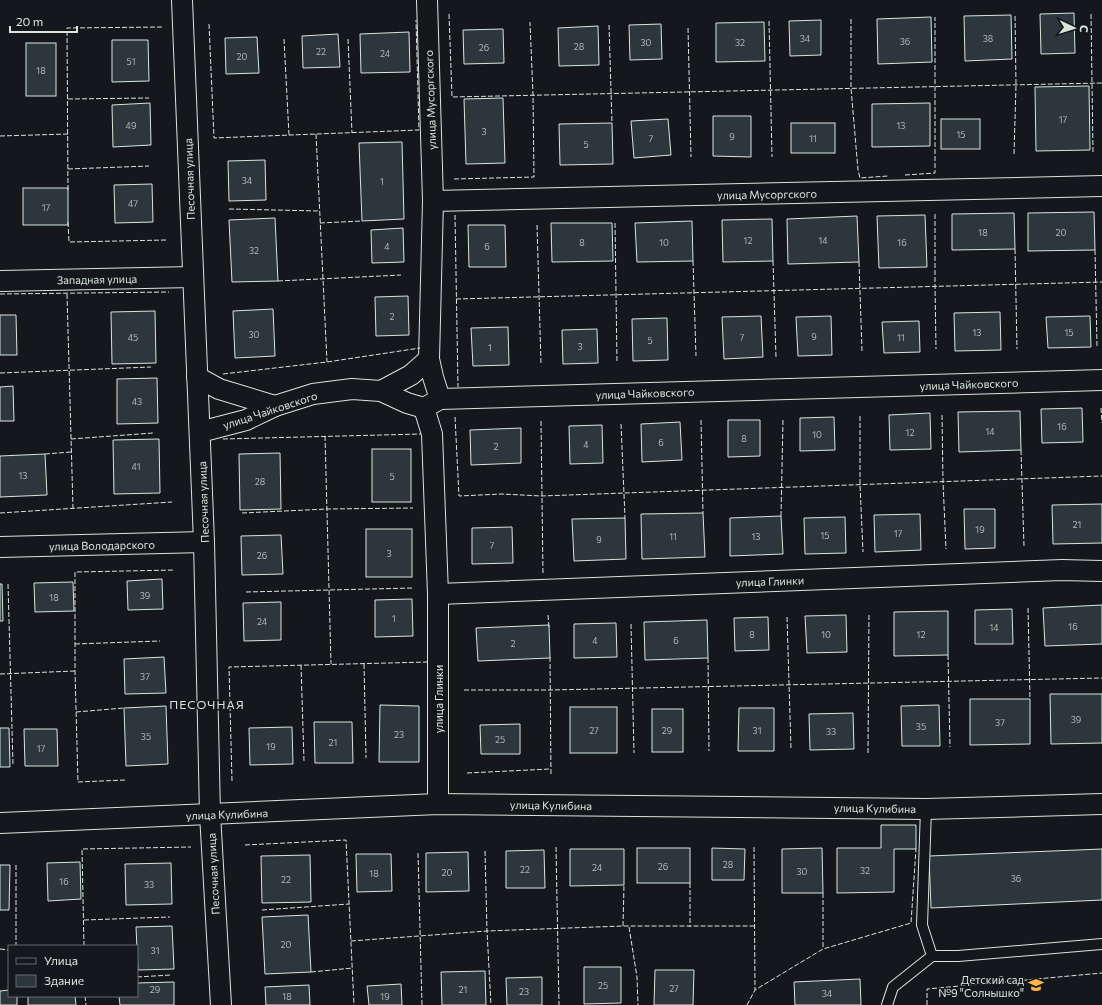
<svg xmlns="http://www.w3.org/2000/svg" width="1102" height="1005" font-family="Commissioner,sans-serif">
<rect width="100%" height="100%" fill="#14181c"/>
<g fill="#2c363c" stroke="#d8e6dc">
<path d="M1074,13L1075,53L1041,54L1040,14Z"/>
<path d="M1011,15L1012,59L965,61L964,16Z"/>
<path d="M931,17L932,62L878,64L877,19Z"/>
<path d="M821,20V55L790,56L789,21Z"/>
<path d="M764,22L765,61L716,62V23Z"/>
<path d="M661,24L662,59L630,60L629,25Z"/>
<path d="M598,26L599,65L559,66L558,28Z"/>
<path d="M503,29L504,63L464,64L463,30Z"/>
<path d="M409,32L410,72L361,73L360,34Z"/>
<path d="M338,34L340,67L303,68L302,36Z"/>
<path d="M257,37L259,73L226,74L225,38Z"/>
<path d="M112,40H148L149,81L112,82Z"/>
<rect x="26" y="43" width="30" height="53"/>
<path d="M1089,86L1090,150L1036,151L1035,87Z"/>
<path d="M503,98L505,163L466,164L464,99Z"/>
<path d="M150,103L151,145L113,147L112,105Z"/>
<path d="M930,103V146L872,147V104Z"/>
<path d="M713,116H751V157L713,156Z"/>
<path d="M668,119L671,155L634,158L631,121Z"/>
<rect x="941" y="119" width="39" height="30"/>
<path d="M612,123L613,164L560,165L559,124Z"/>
<rect x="791" y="123" width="44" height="30"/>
<path d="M402,142L404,219L362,221L359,143Z"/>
<path d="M265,160L266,200L229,201L228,161Z"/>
<path d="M152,184L153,222L115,223L114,185Z"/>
<rect x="23" y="188" width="45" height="37"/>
<path d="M1094,212L1095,250L1028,251V213Z"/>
<path d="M1014,213L1015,249L952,250V214Z"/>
<path d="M925,215L927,267L879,268L877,216Z"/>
<path d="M857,216L859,262L788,264L787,219Z"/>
<path d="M275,218L278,281L232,282L229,220Z"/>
<path d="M772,219L773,261L723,262L722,220Z"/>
<path d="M692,221L693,261L637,262L635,223Z"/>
<path d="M551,223H612L613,261L552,262Z"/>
<path d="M468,225H505L506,267H469Z"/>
<path d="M403,228L404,262L372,263L371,230Z"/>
<path d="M408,296L409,335L376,336L375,297Z"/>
<path d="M273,309L275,356L235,358L233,311Z"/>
<path d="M155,311L156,363L112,364L111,312Z"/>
<path d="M1000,312L1001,350L955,351L954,313Z"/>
<path d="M0,315H16L17,355H0Z"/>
<path d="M761,316L763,357L724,359L722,317Z"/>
<path d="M831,316L832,355L798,356L796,317Z"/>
<path d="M1090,316L1091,347L1048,348L1046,317Z"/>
<path d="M667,318L668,360L633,361L632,319Z"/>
<path d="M919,321L920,352L884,353L882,322Z"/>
<path d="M508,327L509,365L473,366L471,328Z"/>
<path d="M597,329L598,363L563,364L562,330Z"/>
<path d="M157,378L158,423L117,424V379Z"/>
<path d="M13,386L14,421H0V387Z"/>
<path d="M1082,408L1083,442L1042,443L1041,409Z"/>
<path d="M1020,411L1021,450L959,452L958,412Z"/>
<path d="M930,413L931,449L890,450L889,415Z"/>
<path d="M834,417L835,450L800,451V418Z"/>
<path d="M728,420H760V456L728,457Z"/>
<path d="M680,422L682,460L642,462L641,424Z"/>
<path d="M602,425L603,463L570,464L569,426Z"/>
<path d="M521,428V463L471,465L470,430Z"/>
<path d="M159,439L160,493L114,494L113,440Z"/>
<rect x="372" y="449" width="39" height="53"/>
<path d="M280,453L281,509L240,510L239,454Z"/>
<path d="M45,454L47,495L0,497V456Z"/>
<path d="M1102,504V543L1053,544L1052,505Z"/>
<path d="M964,509H995V548L965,549Z"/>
<path d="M703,513L705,557L642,559L641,514Z"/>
<path d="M920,514L921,550L875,552L874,515Z"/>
<path d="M781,516L783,554L730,556V518Z"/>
<path d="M845,517L846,553L805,554L804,518Z"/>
<path d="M625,518L626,559L574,561L572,519Z"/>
<path d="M512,527L513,563L472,564V528Z"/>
<rect x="366" y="529" width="46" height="48"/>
<path d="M281,535L283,574L242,575L241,536Z"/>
<path d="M162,579L163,609L128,610L127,581Z"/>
<path d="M73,582L74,611L35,612L34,583Z"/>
<path d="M0,584H2L3,621H0Z"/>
<path d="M412,599L413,636L375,637V600Z"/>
<path d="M281,602V640L244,641L243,603Z"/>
<path d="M1102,605V644L1045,646L1043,608Z"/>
<path d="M1012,609L1013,644H975V610Z"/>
<path d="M948,611V655L894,656V612Z"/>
<path d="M846,615L847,652L807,653L805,616Z"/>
<path d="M768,617L769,650L735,651L734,618Z"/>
<path d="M707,620L708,658L645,660L644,622Z"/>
<path d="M616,623L617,657L574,658V624Z"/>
<path d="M549,625L550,658L478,661L476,628Z"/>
<path d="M164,657L166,693L125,694L124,659Z"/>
<path d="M1050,694H1102V743L1051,744Z"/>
<path d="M970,699H1030V744L970,745Z"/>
<path d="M380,705L419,706V762H379Z"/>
<path d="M939,705L940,746H902L901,706Z"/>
<path d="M166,706L168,764L126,766L124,708Z"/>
<rect x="570" y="707" width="47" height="46"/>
<path d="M739,708H774V751H738Z"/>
<rect x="652" y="709" width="31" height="43"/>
<path d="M853,713L854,749L810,750L809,714Z"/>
<path d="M314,722H352L353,763H315Z"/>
<path d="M520,724V754H481L480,725Z"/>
<path d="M292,727L293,764L250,765L249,728Z"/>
<path d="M0,728H9L10,767H0Z"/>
<path d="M24,729H57L58,766H25Z"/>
<path d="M881,825H916V849H894V892L837,893V848H881Z"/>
<rect x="637" y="848" width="53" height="35"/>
<path d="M712,848L745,849L744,880H712Z"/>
<path d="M822,848L823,893H782V849Z"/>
<path d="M570,849H624V885L570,886Z"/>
<path d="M1102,849V900L931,908L929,856Z"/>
<path d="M544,850L545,888H506V851Z"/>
<path d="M468,852L469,891L426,892V853Z"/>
<path d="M356,854H391L392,891L357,892Z"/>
<path d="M310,855L311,902L262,903L261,856Z"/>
<path d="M80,862L81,899L48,901L47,863Z"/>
<path d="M171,863L172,904L126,905L125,864Z"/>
<path d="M0,865H10L9,910H0Z"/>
<path d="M308,915L311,972L265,974L262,917Z"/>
<path d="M172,926L174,969L138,970L136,927Z"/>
<path d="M584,967H621V1003L584,1004Z"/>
<path d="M655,970H694L693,1005H654Z"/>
<path d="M485,971L486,1005H442L441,972Z"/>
<path d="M542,977V1005H507L506,978Z"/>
<path d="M860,979L861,1005H795L794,982Z"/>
<path d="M174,982V1005H120L119,996H137V983Z"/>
<path d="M401,984L402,1005H369L367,986Z"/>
<path d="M309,985L310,1005H266L265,987Z"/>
<path d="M9,990V996H17V1005H0V991Z"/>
<path d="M28,996H75L76,1005H28Z"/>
</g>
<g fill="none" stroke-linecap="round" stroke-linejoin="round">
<g stroke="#d8e6dc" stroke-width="12">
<g id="lane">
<path d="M932,956H958L1102,944"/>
<path d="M887,1005L893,987L932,956L922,925L926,809"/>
</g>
</g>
<g stroke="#d8e6dc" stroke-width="22">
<g id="street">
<path d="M182,0L204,542L210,814L221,1005"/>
<path d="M427,0L433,201L429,359L433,377L440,399"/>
<path d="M433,201L1102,186"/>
<path d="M0,281L193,277"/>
<path d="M197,377L219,389L275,406"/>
<path d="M381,391L411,375L429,359"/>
<path d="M424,408L432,434L438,594V804"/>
<path d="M200,432L246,420L275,406L313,394L352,389L381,391L407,403L424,408L440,399L1102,380"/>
<path d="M0,547L204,542"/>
<path d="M438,594L1062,570L1102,571"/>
<path d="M0,823L438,804L926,809L1102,804"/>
</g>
</g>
<use href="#lane" stroke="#14181c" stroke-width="10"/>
<use href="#street" stroke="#14181c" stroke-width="20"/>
<g stroke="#d8e6dc" stroke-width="1" stroke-dasharray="5 2" stroke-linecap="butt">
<path d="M449,14L452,97L1102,83"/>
<path d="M1091,14L1093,152"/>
<path d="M851,19V88L858,170L860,178L888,176"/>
<path d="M769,21L772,157"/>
<path d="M209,24L214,138L419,130L416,20"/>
<path d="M609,25L612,123"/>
<path d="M688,28L691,157"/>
<path d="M284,39L289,135"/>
<path d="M348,39L352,133"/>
<path d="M68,99L149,98"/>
<path d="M316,134L327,362"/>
<path d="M0,136L68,134"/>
<path d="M1014,154L1016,85L1015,14"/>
<path d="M68,169L149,166"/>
<path d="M905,175L935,173V17"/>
<path d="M454,179L534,177L533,95L530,22"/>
<path d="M68,190L67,28L163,27"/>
<path d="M229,209L320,211"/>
<path d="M935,214V286L936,349"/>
<path d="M455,215L458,387"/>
<path d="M68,222L69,242L166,240"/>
<path d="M320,223L362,221"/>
<path d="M615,223L617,363"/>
<path d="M537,225L541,364"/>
<path d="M1015,249L1017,349"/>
<path d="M1095,250L1097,346"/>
<path d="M693,261L696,356"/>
<path d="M773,261L776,357"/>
<path d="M859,262L862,351"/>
<path d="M278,281L401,275"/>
<path d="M0,294L169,292"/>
<path d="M67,294L73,508"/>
<path d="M456,299L1102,282"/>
<path d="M0,373L151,367"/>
<path d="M223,374L327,362L420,348"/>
<path d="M1101,408L1102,423"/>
<path d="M942,415L943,482L946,549"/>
<path d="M860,416V485L863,552"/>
<path d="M455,417L459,496L502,494L541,496L1102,476"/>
<path d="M701,420L703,513"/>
<path d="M541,421L543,574"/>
<path d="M621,424L625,518"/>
<path d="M325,436L331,664"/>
<path d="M71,439L153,433"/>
<path d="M223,439L421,434"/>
<path d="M1021,450L1024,546"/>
<path d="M45,454L71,452"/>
<path d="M0,513L172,502"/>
<path d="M242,513L327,509L413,508"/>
<path d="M781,516L783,420"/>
<path d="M8,584L13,765"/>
<path d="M246,592L413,588"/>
<path d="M1028,608L1030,699"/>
<path d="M548,615L549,627"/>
<path d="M787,617L791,749"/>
<path d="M631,624L634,753"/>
<path d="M75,644L160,641"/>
<path d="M948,655L950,747"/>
<path d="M550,657L551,776"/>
<path d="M708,658L709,751"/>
<path d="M364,664L366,758"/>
<path d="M301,665L304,761"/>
<path d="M0,674L75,671"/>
<path d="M464,690H550L1102,678"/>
<path d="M76,712L124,708"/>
<path d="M868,753L869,614"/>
<path d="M467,773L550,769"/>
<path d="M125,780L78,782L75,671V572L175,570"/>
<path d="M232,781L229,667L428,662V664"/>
<path d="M245,845L346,840L354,1005"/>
<path d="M556,847L559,1005"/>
<path d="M754,847L755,990"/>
<path d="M485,851L487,931L491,1005"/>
<path d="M418,853L422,1005"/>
<path d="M16,865V946"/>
<path d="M690,883V927"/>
<path d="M823,893V949"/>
<path d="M262,910L349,904"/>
<path d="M84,920L170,917"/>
<path d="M623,926L624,885"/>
<path d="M629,927L637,977L638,1005"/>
<path d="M351,941L487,931L623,926H755"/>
<path d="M84,946L82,849L191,847"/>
<path d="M0,949L9,950"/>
<path d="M311,972L353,968"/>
<path d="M137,977L171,975"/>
<path d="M85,996L86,1005"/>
<path d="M747,1005L755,990L823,949L911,923L916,849"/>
<path d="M927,1005V989L1102,973"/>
</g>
</g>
<defs>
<g id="school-bare" transform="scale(1.2)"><path d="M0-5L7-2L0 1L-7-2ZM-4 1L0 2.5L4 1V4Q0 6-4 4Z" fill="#ffb74d" stroke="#14181c" stroke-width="2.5" paint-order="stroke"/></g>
</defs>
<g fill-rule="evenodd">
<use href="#school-bare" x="1036" y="985"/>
</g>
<g text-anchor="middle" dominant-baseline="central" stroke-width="3" stroke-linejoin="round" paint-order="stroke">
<g font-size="9" fill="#adbab4">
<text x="805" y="38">34</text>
<text x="988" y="38">38</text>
<text x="905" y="41">36</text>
<text x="646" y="42">30</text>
<text x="740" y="42">32</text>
<text x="579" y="46">28</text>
<text x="484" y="47">26</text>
<text x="321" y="51">22</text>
<text x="385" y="53">24</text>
<text x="242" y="56">20</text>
<text x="131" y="61">51</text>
<text x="41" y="70">18</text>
<text x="1063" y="119">17</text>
<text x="131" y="125">49</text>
<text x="901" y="125">13</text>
<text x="484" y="131">3</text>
<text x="961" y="134">15</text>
<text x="732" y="136">9</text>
<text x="651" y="138">7</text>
<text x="813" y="138">11</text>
<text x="586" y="144">5</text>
<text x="247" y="180">34</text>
<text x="382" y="181">1</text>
<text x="133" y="203">47</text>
<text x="46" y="207">17</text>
<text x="983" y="232">18</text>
<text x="1061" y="232">20</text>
<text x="748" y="240">12</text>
<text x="823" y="240">14</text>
<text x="582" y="242">8</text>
<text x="664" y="242">10</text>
<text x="902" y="242">16</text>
<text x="387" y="246">4</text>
<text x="487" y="246">6</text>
<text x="254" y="250">32</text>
<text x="392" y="316">2</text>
<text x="977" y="332">13</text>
<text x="1069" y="332">15</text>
<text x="254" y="334">30</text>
<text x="814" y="336">9</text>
<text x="133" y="337">45</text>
<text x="742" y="337">7</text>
<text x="901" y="337">11</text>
<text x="650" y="340">5</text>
<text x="580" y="346">3</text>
<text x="490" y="347">1</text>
<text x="137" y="401">43</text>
<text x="1062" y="426">16</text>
<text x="990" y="431">14</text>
<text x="910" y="432">12</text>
<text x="817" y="434">10</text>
<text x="744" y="438">8</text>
<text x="661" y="442">6</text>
<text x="586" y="444">4</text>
<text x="496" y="446">2</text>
<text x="136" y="466">41</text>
<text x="23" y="475">13</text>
<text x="392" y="476">5</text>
<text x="260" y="481">28</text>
<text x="1077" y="524">21</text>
<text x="980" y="529">19</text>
<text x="898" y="533">17</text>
<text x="825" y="535">15</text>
<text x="673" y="536">11</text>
<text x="756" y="536">13</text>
<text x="599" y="539">9</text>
<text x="492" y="545">7</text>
<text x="389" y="553">3</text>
<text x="262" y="555">26</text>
<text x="145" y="595">39</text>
<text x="54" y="597">18</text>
<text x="394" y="618">1</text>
<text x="262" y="621">24</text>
<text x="1073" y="626">16</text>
<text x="994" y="627">14</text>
<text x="752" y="634">8</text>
<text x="826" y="634">10</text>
<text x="921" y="634">12</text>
<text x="595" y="640">4</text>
<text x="676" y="640">6</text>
<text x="513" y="643">2</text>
<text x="145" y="676">37</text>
<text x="1076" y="719">39</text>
<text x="1000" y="722">37</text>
<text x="921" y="726">35</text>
<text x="594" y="730">27</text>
<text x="667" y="730">29</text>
<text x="757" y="730">31</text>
<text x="831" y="731">33</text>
<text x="399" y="734">23</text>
<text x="146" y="736">35</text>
<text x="500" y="739">25</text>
<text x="333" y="742">21</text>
<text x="271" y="746">19</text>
<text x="41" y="748">17</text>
<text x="728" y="864">28</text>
<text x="663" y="866">26</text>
<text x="597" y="867">24</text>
<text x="525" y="869">22</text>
<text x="865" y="870">32</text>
<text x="802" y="871">30</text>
<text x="447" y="872">20</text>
<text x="374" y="873">18</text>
<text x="1016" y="878">36</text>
<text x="286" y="879">22</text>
<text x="64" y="881">16</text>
<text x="149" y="884">33</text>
<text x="286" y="944">20</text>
<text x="155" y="950">31</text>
<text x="603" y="985">25</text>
<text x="674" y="988">27</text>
<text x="155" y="989">29</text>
<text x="463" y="989">21</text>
<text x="524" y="991">23</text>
<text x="827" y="993">34</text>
<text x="287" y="996">18</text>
<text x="385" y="996">19</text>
</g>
<g font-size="11" fill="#d8e6dc" stroke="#14181c">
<text transform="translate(430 100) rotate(-92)">улица Мусоргского</text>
<text transform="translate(189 179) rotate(-92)">Песочная улица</text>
<text transform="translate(767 194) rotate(-1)">улица Мусоргского</text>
<text transform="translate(97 279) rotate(-1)">Западная улица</text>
<text transform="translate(969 384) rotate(-2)">улица Чайковского</text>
<text transform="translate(645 393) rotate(-2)">улица Чайковского</text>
<text transform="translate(270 410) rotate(-18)">улица Чайковского</text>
<text transform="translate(203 502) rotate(-92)">Песочная улица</text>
<text transform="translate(102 545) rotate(-1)">улица Володарского</text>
<text transform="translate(770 581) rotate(-2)">улица Глинки</text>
<text transform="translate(438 699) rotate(-90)">улица Глинки</text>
<text transform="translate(551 805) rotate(1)">улица Кулибина</text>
<text transform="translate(875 808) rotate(1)">улица Кулибина</text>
<text transform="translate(227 814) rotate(-2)">улица Кулибина</text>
<text transform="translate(213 874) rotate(-93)">Песочная улица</text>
</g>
<g font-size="11" fill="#d8e6dc" stroke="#14181c" text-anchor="end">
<text x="1024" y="979">Детский сад<tspan x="1024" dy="13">№9 "Солнышко"</tspan></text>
</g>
<g font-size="12" letter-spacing="1" fill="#d8e6dc" stroke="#14181c">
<text x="207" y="704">ПЕСОЧНАЯ</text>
</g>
</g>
<rect x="8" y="945" width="130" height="52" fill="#14181c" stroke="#626a69"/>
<rect x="16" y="958" width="20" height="6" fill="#14181c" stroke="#626a69"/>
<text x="44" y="965" font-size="12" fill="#d8e6dc">Улица</text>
<rect x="16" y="975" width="20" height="12" fill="#2c363c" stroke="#626a69"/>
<text x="44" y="985" font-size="12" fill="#d8e6dc">Здание</text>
<g transform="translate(1074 28) rotate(94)" stroke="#14181c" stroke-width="3" paint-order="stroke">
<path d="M0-3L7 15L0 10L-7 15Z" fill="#d8e6dc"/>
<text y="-6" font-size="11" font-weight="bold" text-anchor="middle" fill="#d8e6dc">С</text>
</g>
<path d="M10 26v6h67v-6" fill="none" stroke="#d8e6dc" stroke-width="2"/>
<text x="16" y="26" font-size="12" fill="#d8e6dc" stroke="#14181c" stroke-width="3" paint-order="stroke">20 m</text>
</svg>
